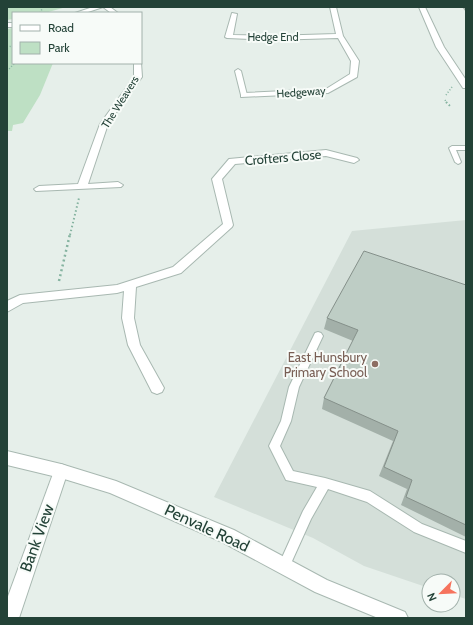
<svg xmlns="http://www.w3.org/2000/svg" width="473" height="625" font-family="Cabin,sans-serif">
<rect width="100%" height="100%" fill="#e6efea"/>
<path fill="#d4dfd9" d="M466,220V599L453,595V581H429V588L364,566L313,538L214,497L352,231Z"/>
<g fill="#bee0c4">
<path d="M7,7H66L45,13H13V19L7,20Z"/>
<path d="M13,28V63H53L40,95L23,123L13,125L12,131H7V29Z"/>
</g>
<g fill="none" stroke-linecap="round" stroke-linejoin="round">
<g stroke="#a8b8b1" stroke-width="2">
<g id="service">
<path d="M238,69L241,71L247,95L246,96L241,95L235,71Z"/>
<path d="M452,146H466V150H456L461,162L460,163L458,164L455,162L449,148Z"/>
<path d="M318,332L321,333L323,336L299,387L291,421L280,446L293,471L325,478L370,491L422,524L466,541V553L414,532L367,502L328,489L311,519L288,570L284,572L280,570L278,566L280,562L303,511L317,487L286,480L269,446L281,421L289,387L315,333Z"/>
</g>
</g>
<g stroke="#a8b8b1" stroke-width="2">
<g id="minor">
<path d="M93,7H110L118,13H111L103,7L85,13H75Z"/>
<path d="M330,7H336L343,36L359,61L357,77L328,93L241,97V93H244L326,89L350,74L351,61L338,38L270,40L227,38L225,37L232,13L237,14L233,35L270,36L336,34Z"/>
<rect x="7" y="23" width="6" height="4"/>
<path d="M141,62L142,77L108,124L88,184L118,182L123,185L121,187L36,191L34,189L39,186L78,184L100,124L134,77V63Z"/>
<path d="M326,150L357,158L359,160L354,163L326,156L235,164L222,179L233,225L232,227L181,273L136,287L134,318L140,345L164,388L162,392L157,394L152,392L128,345L122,318L124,291L117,293L23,303L7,312V301L20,295L117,285L173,267L223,224L212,179L229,159Z"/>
<path d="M61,464L66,466L68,471L19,618H7V599L54,471L56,466Z"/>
</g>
</g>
<g stroke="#a8b8b1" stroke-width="2">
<g id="tertiary">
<path d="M419,7H425L444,47L466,80V88H463L436,47Z"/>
<path d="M7,451L61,464L116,481L234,530L327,580L405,612L408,618H378L315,592L222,542L110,493L61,478L7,465Z"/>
</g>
</g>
<g stroke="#85b3a0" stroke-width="1.5" stroke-dasharray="1 2" stroke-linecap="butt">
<path d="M40,13L43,7"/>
<path d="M7,48L13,45"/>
<path d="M7,71L15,63"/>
<path d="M446,95L452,87"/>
<path d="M445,100L447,103"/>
</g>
<g stroke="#85b3a0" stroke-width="2" stroke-dasharray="1.5 2.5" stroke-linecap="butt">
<path d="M446,102L451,107"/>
<path d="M70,235L79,198"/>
</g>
<path stroke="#85b3a0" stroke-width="2.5" stroke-dasharray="2 3" stroke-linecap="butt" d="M59,281L70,234"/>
<use href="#service" fill="#fff" fill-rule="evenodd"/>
<use href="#minor" fill="#fff" fill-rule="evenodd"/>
<use href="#tertiary" fill="#fff" fill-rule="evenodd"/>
</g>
<g fill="#a3b0a9">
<path d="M462,7H466V12Z"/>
<path d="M466,285V537L401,505L407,489L379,476L393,441L322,409L324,398L353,341L324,329L327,318Z"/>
</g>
<path fill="#becdc5" stroke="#85908a" d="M364,251L466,285V525L406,497L412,480L384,467L398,431L324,398L358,330L327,318Z"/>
<circle fill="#8d6e63" stroke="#f7fbf8" stroke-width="1.5" cx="375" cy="364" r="4"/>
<g text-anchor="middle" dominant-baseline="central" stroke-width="4" stroke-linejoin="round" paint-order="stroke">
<g font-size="11" fill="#234237" stroke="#f7fbf8">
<text x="273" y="37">Hedge End</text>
<text transform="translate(301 92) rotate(-4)">Hedgeway</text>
<text transform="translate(120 102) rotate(-58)">The Weavers</text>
</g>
<g font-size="13" fill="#234237" stroke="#f7fbf8">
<text transform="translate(283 157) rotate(-5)">Crofters Close</text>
</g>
<g font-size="13" fill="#785e54" stroke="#f7fbf8" text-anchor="end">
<text x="367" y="357">East Hunsbury<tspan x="367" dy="15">Primary School</tspan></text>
</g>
<g font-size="16" fill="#234237" stroke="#f7fbf8">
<text transform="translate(207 528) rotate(25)">Penvale Road</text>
<text transform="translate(37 538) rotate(-70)">Bank View</text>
</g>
</g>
<rect width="473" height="625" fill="none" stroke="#234237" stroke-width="16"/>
<rect x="12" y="12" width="130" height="52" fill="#f7fbf8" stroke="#a2b1ab"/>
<rect x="20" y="25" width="20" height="6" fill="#ffffff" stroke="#a2b1ab"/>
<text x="48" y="32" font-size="12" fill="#234237">Road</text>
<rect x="20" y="42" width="20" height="12" fill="#bee0c4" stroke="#a2b1ab"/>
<text x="48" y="52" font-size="12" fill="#234237">Park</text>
<g transform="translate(441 593) rotate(246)"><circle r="19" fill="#f7fbf8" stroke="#a2b1ab"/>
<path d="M0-3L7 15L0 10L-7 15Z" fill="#f6735d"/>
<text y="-6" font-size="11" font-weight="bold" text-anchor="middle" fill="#234237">N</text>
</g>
</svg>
